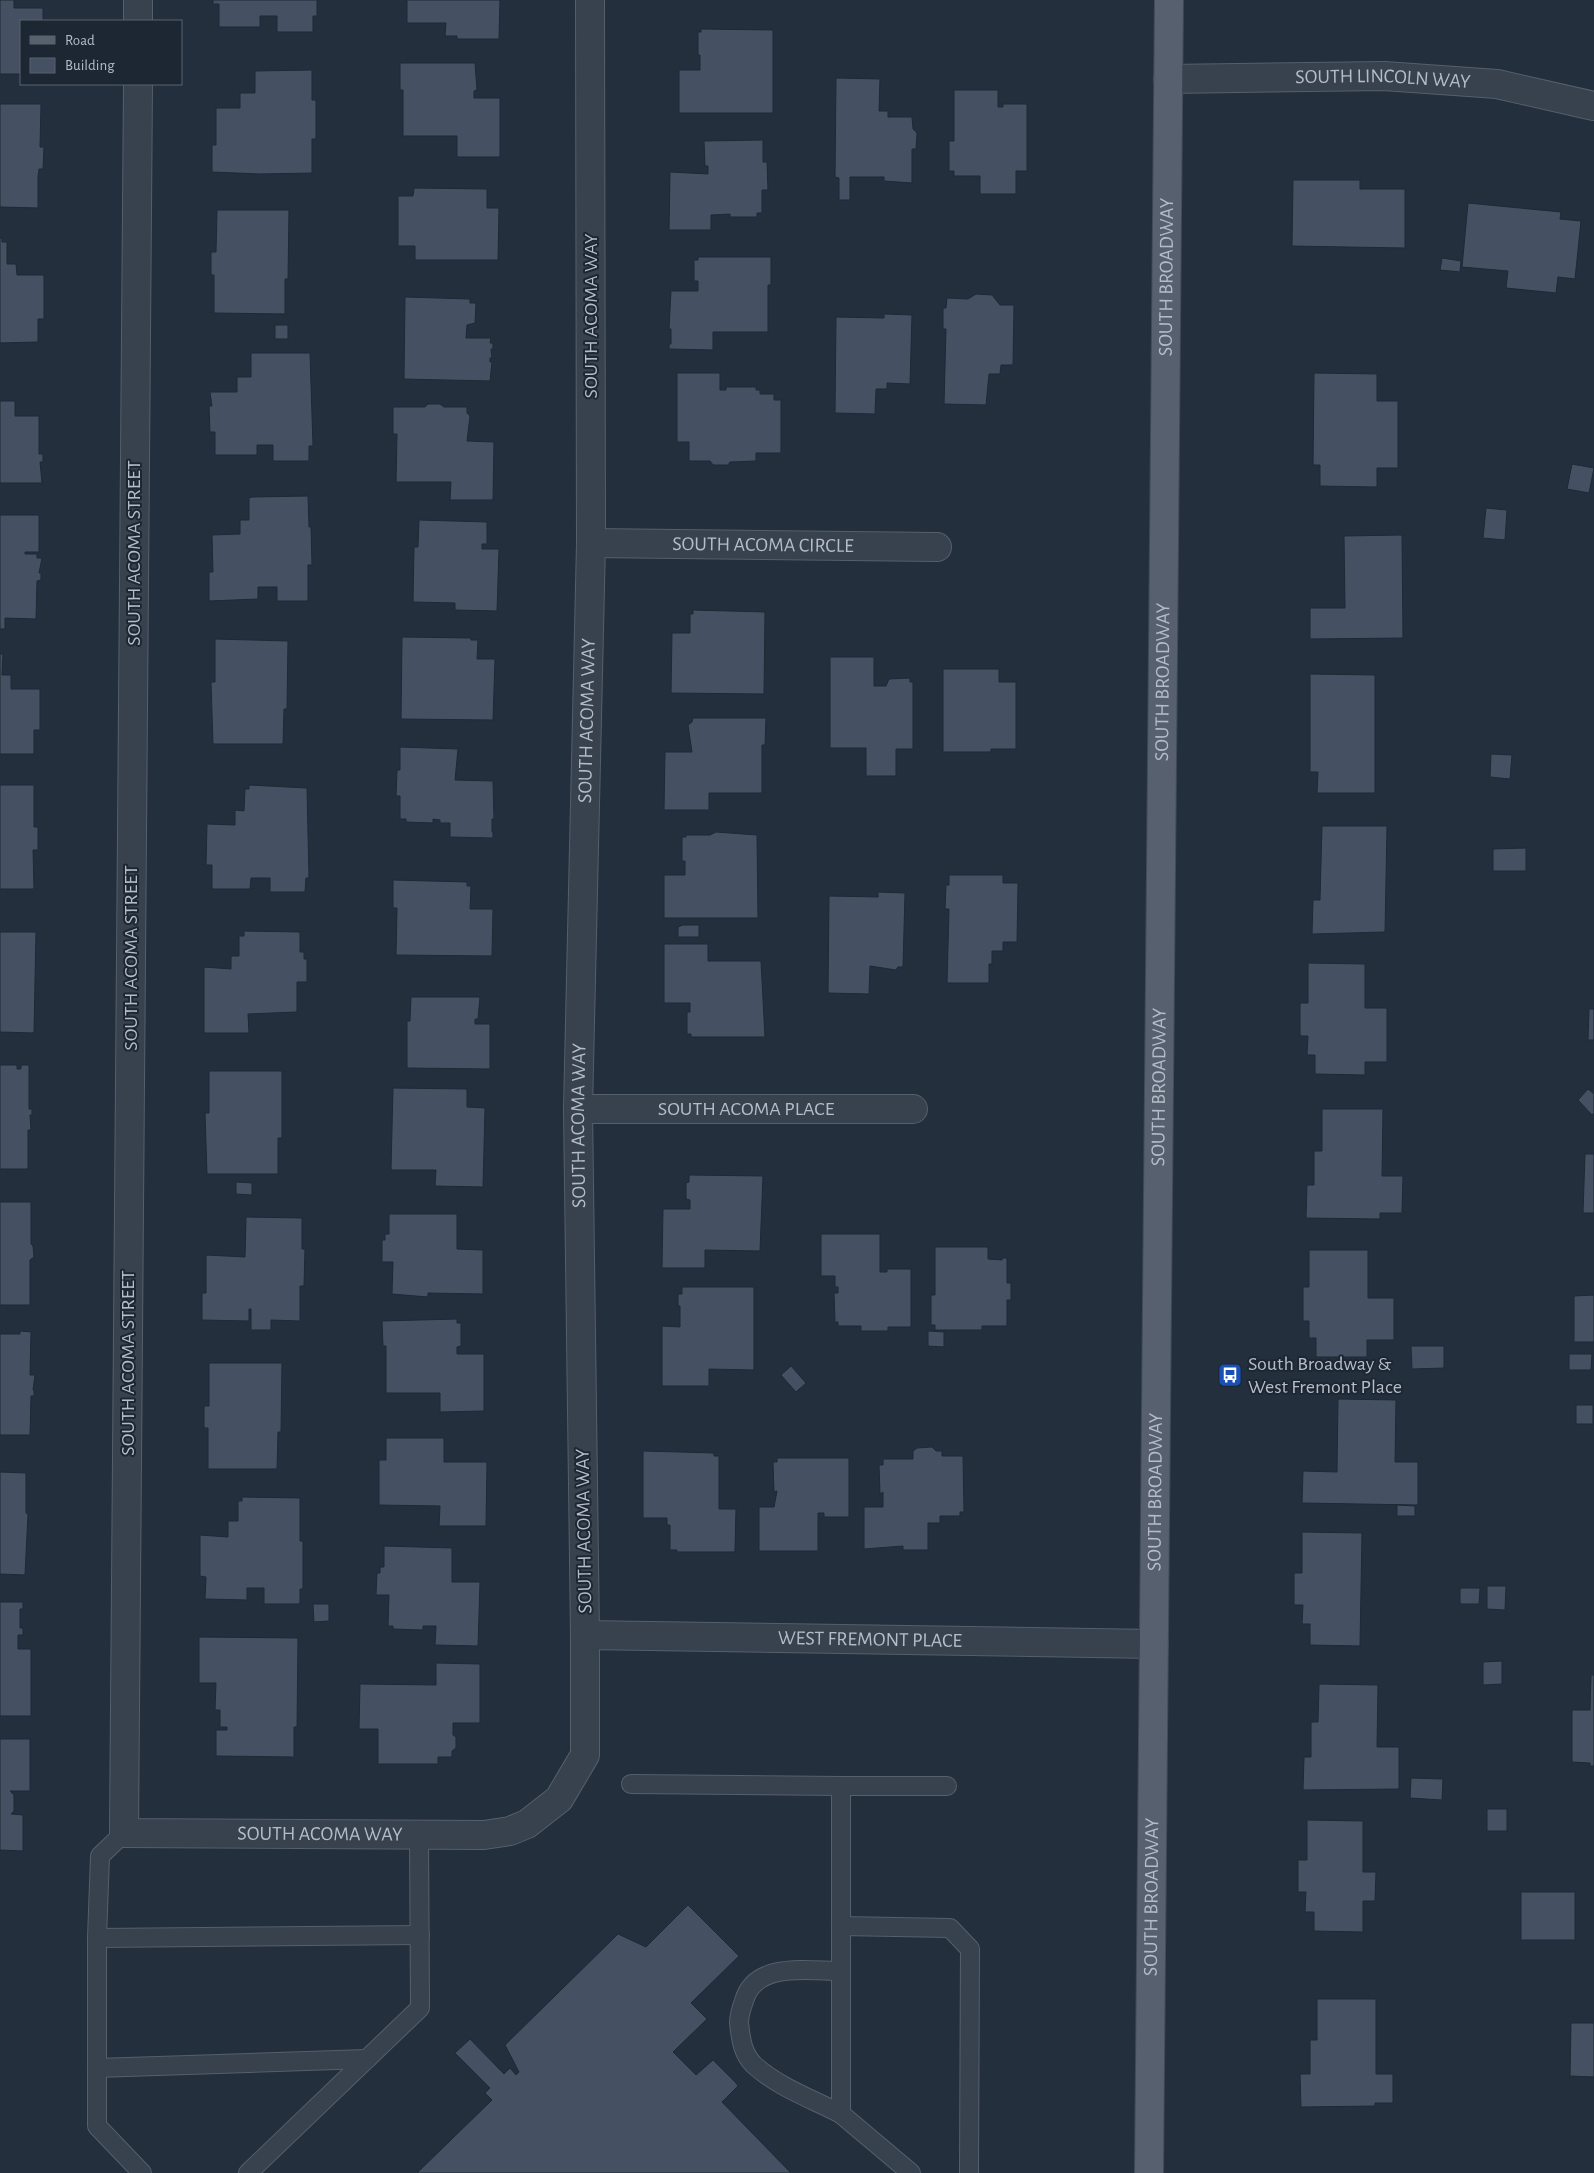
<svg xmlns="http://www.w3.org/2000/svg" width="1594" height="2173" font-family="'Alegreya Sans',sans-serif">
<rect width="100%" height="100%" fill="#242f3e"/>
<g fill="#455162" stroke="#1f2835">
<path d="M0,0H14V8H43V21H21V74H0Z"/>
<path d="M213,0H317V16H313V32H277V16H260V27H219V4H213Z"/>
<path d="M407,0H500L499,39H457V36H445L446,23H407Z"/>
<path d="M701,29L773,30V113H679V70H700V55H698V32H701Z"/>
<path d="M400,63H475L477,90L474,91V98H500V157H457V136H403V90H400Z"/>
<path d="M312,70V100H316V139H312V173L260,174L212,172V145H216V108H240V93H255V71Z"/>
<path d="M836,78L880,79L879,111H888V117H912L913,129L917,133L916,149H912V183L884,181V177H850V200H839V178L835,177Z"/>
<path d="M954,90H998V107H1003V104H1027V171H1016V194H980V176H954V171H949V141H954Z"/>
<path d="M0,104H41L40,147H44L43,169H39L38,176V208L0,207Z"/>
<path d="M763,140V162H767L768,190H762V213H757V217H730V214L711,215V230H669L670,172L708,174V166H705L704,141Z"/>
<path d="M1293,180H1360V189H1405V248L1292,246Z"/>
<path d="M414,188L487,189V208H499L498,260H415V246H398V196H413Z"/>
<path d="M1468,203L1561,212L1560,219L1581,221L1575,279L1558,277L1556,293L1506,288L1508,271L1462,267Z"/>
<path d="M217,210H289L288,279H285V314L214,313V275H211V252H216Z"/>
<path d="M0,238H2V242H7V264H16L17,275H44V319H38V342L0,343Z"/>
<path d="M698,257H771V285H768V332H713V350L669,349V344H671V329H669L671,291H698V281H694V260H698Z"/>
<path d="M1442,258L1461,261L1460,272L1440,270Z"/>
<path d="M976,294L992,295L1000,305H1014L1013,365H1001L1000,374H989L986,405L944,404L946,329H943V308H946L947,298L968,299Z"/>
<path d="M405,297L470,299V303H476L475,323L467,325L466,338H491L490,343H493V349H491L492,358H490V362H492L490,381L404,379Z"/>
<path d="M884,314L912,315L910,384L887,383V389H876L875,414L835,413L836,317L884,318Z"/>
<rect x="275" y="325" width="13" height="14"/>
<path d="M251,353H310L313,446H309V461H273V445H257V455H215V432H210L209,406H212L210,392H237V377H251Z"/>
<path d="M677,373H720V390H726V387H756V390H760V394H774V400H781V453H756V461L730,462L728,465H713L710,461H689V442H677Z"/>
<path d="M1314,373L1377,374V401H1398V468H1377V487L1320,486V465H1313Z"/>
<path d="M0,401H15V416H39V454H43V462H40L42,483H0Z"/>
<path d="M428,404H440L444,407H467V413L470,416L467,441L494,442L493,500H450L451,482H396L397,434H393V407H425Z"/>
<path d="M1572,464L1594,468L1589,493L1567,489Z"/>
<path d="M308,496L309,527H311L312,565H308V601H277V587H258V599L209,601V572H213L212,535L240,534V520H249V498L252,497Z"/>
<path d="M1486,508L1507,510L1505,540L1483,538Z"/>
<path d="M0,515H39V552H25V554H37V558H42L39,573H41V580L37,581L36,619L5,618V629H0Z"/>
<path d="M419,520L487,522V544H482V549H499L497,611L455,610V603L413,602L414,547H418Z"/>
<path d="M1402,535L1403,638L1310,639V608H1345L1344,536Z"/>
<path d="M693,610L765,612L764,694L671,693L672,633H690V614H693Z"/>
<path d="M402,637L471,638V640H478L477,659H495L493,720L401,719Z"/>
<path d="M215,639L288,641L287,709H284L283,744H213L211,682H215Z"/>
<path d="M0,654H3L2,675H11V689H40V730H34V754H0Z"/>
<path d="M830,657H874V686H886L889,679L910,678V682H913V749H896V776H866V748H830Z"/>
<path d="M943,669H999V682H1016V749H991V752H943Z"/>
<path d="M1310,674L1375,675V793H1317L1318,772H1310Z"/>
<path d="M693,718H766L765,745H762V793H709V810H664L665,752H692L688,725L692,722Z"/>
<path d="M400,747L458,749L455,780L493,781L494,819H492V832H493V838L450,837V823H440V820L433,819V823L406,822V819H400V796H396L397,770H400Z"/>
<path d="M1491,754L1512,755L1510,779L1490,777Z"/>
<path d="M0,785H34V827H38V850H33L34,889H0Z"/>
<path d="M249,785L307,788L309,878H306L305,892H270V878H251L250,889H212V865H206L207,824L235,825V810L244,811L245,789H249Z"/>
<path d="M1322,826H1387L1385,932L1312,934L1313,900H1320Z"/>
<path d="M716,832L757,835L758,918H664V875H685V861H682V837H686V835H710Z"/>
<path d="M1526,848V871H1493V849Z"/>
<path d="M949,875H1003V883H1018L1017,942H1003V951H992V964H989V983H947L949,909H945L946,885H949Z"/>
<path d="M393,880L467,882V886H471L470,909H493L492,956L396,955L397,908H393Z"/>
<path d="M878,892L905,893L903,967H898L896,970L870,966L869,994L828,993L829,896L878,897Z"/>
<path d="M683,925H699V937H678V927Z"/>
<path d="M244,931L300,932V952H304V959H307V982H297V1012L248,1014L249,1033H204V967L231,969V956H239V936H244Z"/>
<path d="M0,932H36L34,1033L0,1032Z"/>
<path d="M664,944H708V961H761L765,1037H691V1034H687V1012H690V1003H664Z"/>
<path d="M1308,963L1365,964V1008H1387V1062H1365V1075L1315,1074V1055H1307L1308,1036H1300V1003H1308Z"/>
<path d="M411,997H480L478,1019H475V1024H490V1069L407,1068V1021H410Z"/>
<path d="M1589,1009H1594V1040H1588Z"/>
<path d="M0,1065H17V1069H21V1065H29V1109H32V1115H30L31,1130H28V1169H0Z"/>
<path d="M209,1071H282V1138H278V1174H207L205,1113H209Z"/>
<path d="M393,1088L467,1089V1107L485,1108L483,1187L435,1186L436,1170H391Z"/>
<path d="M1588,1089L1594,1094V1113L1592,1115L1578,1100Z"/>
<path d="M1322,1109H1383L1382,1176H1403L1402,1213H1380V1219L1306,1218L1307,1185H1314V1151H1322Z"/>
<path d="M1585,1154H1594V1213H1583Z"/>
<path d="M689,1175L763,1176L760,1251L705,1250V1268H662L663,1209H690V1200L686,1199V1183L689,1182Z"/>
<path d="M236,1182L252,1183V1195L236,1194Z"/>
<path d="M0,1202H31V1244L33,1246L34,1257L30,1260V1305H0Z"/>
<path d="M389,1214H457V1249L483,1250V1294L428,1293V1297L392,1294L393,1262H382V1240H385V1234H389Z"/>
<path d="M246,1217L302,1218V1249H305L304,1286H300V1321L271,1320V1330H251V1309H249V1321L202,1320V1293H206V1255L245,1257Z"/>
<path d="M821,1234H880V1272H887V1269H911V1327H888V1331H861V1326H838V1322H835L834,1293H838V1287H835V1276H821Z"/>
<path d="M935,1247H988V1259L1002,1260V1258H1007V1283H1011V1300H1007V1326H982V1330H935V1325H931V1295H935Z"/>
<path d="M1309,1250H1368V1298H1394V1340H1367V1357H1316V1338H1309V1321H1303V1287H1309Z"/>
<path d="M682,1287H754V1370L709,1369V1386H662V1326L680,1327V1306H678V1294H682Z"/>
<path d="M1594,1295V1342H1574V1296Z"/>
<path d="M457,1319V1323H461V1346L457,1347V1354H484V1411L440,1412V1393H386V1346H383L382,1321Z"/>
<path d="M20,1331L31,1332L30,1375H35L33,1390H34V1396H31L30,1435H0V1334H20Z"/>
<path d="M928,1331L944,1332V1347L928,1346Z"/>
<path d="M1411,1346H1444V1368L1412,1369Z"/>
<path d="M1569,1354H1592L1591,1370H1569Z"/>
<path d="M209,1363H282L281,1432H278L277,1469H208V1428H204V1406H209Z"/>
<path d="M791,1366L806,1383L796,1392L781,1375Z"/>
<path d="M1338,1399L1396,1400L1395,1462H1418V1505L1302,1503L1303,1471L1337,1472Z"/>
<rect x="1576" y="1405" width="17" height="19"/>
<path d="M386,1438H444V1462H487L486,1526H439L440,1506L379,1505V1460H386Z"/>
<path d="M932,1447L936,1451H942V1456H963L964,1512H960V1516H940V1523H928V1550H903V1546L864,1549V1507H883V1492L880,1494L879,1465H883V1459H913V1451L917,1448Z"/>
<path d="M643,1451L714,1453V1456H719V1509H736L735,1552H677V1550H670V1525H667V1518H643Z"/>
<path d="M777,1458H849V1517H824V1513H818V1551H759V1507H774L777,1491L774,1492L773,1462H777Z"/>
<path d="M0,1472L26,1473V1513L28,1514L25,1575L0,1574Z"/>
<path d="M242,1497L300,1498V1541H303V1589H300V1604H264V1588H247V1600L205,1599L206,1577L200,1576V1535L228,1537V1521H238V1501H242Z"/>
<path d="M1397,1505L1415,1506V1516H1397Z"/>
<path d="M1302,1532L1362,1533L1360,1646L1310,1645V1624H1302L1303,1605H1294V1573H1302Z"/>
<path d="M384,1546L452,1548V1582H480L478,1646L435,1645L436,1626H423V1630L393,1629V1626H388L389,1595H376L377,1573H380V1567H384Z"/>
<path d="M1487,1586H1506L1505,1610L1487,1609Z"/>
<path d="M1460,1588H1480L1479,1604H1460Z"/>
<path d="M0,1602H23V1609H20V1628H23V1635H18V1649H31V1716H0Z"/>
<path d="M313,1604H329V1621L314,1622Z"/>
<path d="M199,1637L298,1638L297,1727H294V1757L216,1756V1730H227V1727H220V1710H215L216,1683H199Z"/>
<path d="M1502,1661V1684L1483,1685V1662Z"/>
<path d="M436,1663L480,1664V1723H453V1735L456,1737V1748L452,1751V1757H438V1764H378V1729H359L360,1684L436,1685Z"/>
<path d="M1591,1675H1594V1766H1590V1763L1572,1762V1710H1590Z"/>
<path d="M1319,1684L1378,1685L1377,1747H1399V1789L1303,1790L1304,1757H1311V1722H1318Z"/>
<path d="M0,1739H30V1791H10L14,1795V1811L11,1814L23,1815V1851L0,1850Z"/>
<path d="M1411,1778L1443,1779L1442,1800L1410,1798Z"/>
<rect x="1487" y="1809" width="20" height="22"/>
<path d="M1307,1820L1363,1821V1872H1376L1375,1901H1363V1932L1314,1931V1912H1305L1306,1892H1298V1860H1307Z"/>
<rect x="1521" y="1892" width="54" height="48"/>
<path d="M688,1905L739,1956L691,2003L707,2019L673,2052L696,2075L713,2060L736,2083L738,2086L722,2102L791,2173H417L492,2100L485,2093L490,2088L455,2053L470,2039L504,2074L510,2068L516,2075L519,2072L505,2045L618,1934L646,1947Z"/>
<path d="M1317,1999H1376V2074H1393V2103H1375V2106L1301,2107L1300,2074H1310V2040H1317Z"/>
<path d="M1571,2023H1594V2077L1570,2076Z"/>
</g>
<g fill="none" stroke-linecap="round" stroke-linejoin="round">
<g stroke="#565f6c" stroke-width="20">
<g id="lane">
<path d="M631,1784L841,1786V1926"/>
<path d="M841,1786H947"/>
<path d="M124,1833L100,1856L97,1938V2126L142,2173"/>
<path d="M97,1938L420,1935"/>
<path d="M841,1971C809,1971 755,1961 744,2001C741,2009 739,2016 739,2023C741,2039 742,2053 754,2065C778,2087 812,2099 841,2114"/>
<path d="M97,2068L367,2059"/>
<path d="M248,2173L420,2008L419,1834"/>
<path d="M911,2173L841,2114V1926L950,1928L970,1949L969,2173"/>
</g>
</g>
<g stroke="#565f6c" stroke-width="30">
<g id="street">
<path d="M138,21V0"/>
<path id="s1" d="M1168,79L1384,76L1497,84L1594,106"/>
<path id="s2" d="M138,84L124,1833L484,1835L510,1831L527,1824L559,1799L585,1755V1635L578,1109L591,543L590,0"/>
<path id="s3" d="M591,543L937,547"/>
<path id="s4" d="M578,1109H913"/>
<path id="s5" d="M585,1635L1154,1644"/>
</g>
</g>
<g stroke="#414a57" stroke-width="30">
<g id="primary">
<path id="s6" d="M1149,2173L1169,0"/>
</g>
</g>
<use href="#lane" stroke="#38414e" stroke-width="18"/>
<use href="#street" stroke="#38414e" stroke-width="28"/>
<use href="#primary" stroke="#56606e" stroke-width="28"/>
</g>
<defs>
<g id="bus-square" transform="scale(1.25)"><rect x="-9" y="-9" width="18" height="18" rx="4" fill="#1a4fb4" stroke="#1d2633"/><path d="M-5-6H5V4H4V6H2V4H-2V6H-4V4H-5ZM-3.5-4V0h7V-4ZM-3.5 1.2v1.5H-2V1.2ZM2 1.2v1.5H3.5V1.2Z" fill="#fff"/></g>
</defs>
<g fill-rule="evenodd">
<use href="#bus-square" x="1230" y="1375"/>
</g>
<g text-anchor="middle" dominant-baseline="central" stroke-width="4" stroke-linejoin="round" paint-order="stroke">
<g font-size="20" fill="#b4bcc9" stroke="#1d2633">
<text stroke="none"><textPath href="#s1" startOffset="215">SOUTH LINCOLN WAY</textPath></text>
<text stroke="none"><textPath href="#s6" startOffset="1896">SOUTH BROADWAY</textPath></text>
<text transform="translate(591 316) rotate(-90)">SOUTH ACOMA WAY</text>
<text stroke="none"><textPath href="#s3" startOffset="172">SOUTH ACOMA CIRCLE</textPath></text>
<text transform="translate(134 553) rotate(-90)">SOUTH ACOMA STREET</text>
<text stroke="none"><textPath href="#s6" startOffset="1491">SOUTH BROADWAY</textPath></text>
<text stroke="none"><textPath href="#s2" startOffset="3280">SOUTH ACOMA WAY</textPath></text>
<text transform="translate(131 958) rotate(-90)">SOUTH ACOMA STREET</text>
<text stroke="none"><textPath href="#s6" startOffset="1086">SOUTH BROADWAY</textPath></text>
<text stroke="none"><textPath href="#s4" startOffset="168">SOUTH ACOMA PLACE</textPath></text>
<text stroke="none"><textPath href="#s2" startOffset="2875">SOUTH ACOMA WAY</textPath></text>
<text transform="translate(128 1363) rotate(-90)">SOUTH ACOMA STREET</text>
<text stroke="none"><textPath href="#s6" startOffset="681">SOUTH BROADWAY</textPath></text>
<text transform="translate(584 1531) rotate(-91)">SOUTH ACOMA WAY</text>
<text stroke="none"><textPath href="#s5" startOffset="285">WEST FREMONT PLACE</textPath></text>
<text stroke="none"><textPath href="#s2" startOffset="1945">SOUTH ACOMA WAY</textPath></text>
<text stroke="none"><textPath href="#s6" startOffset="276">SOUTH BROADWAY</textPath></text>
</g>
<g font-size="20" fill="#b4bcc9" stroke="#1d2633" text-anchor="start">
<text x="1248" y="1364">South Broadway &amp;<tspan x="1248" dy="23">West Fremont Place</tspan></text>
</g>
</g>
<rect x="20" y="20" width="162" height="65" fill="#1d2633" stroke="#59626f"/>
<rect x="30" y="36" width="25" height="8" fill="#56606e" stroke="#59626f"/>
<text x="65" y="45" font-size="15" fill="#b4bcc9">Road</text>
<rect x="30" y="58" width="25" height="15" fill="#455162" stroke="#59626f"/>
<text x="65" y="70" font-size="15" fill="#b4bcc9">Building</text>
</svg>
